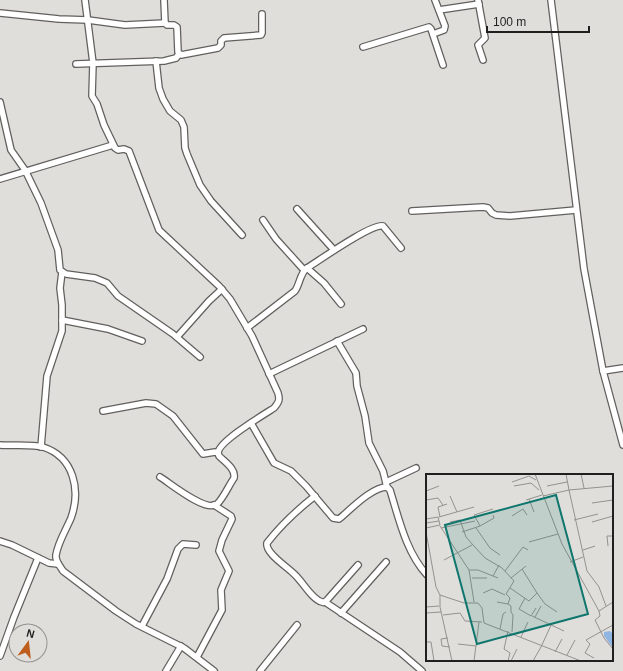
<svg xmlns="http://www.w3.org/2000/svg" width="623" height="671" font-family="Helvetica,sans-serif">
<rect width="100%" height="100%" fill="#e0dedb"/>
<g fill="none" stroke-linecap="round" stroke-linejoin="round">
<g stroke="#62605e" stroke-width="8">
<g id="street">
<path d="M85,0L93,63L92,96L97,104L104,125L115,148L118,150L124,149L129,151L159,230L219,286L230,299L252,336L278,393C280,400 279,402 274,408C263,415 218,442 218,453L219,456C225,462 236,469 234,478C229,485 223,499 217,504C206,513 170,483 160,477"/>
<path d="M164,0L165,23L167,25H174L177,27L178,52L181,55L218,48L221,45V41L224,38L261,35L262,33V14"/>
<path d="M478,0L485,38L478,45L483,60"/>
<path d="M551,0L584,269L603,371L623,445"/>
<path d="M439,10L479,4"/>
<path d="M0,13L59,19L88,20L125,25L165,23"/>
<path d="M433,34L444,30L445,26L435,0"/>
<path d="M363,47L429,27L431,29L443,65"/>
<path d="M156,61L159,88L163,99L170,111L181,120L184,127L185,148L187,154L200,185L211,201L242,235"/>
<path d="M76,64L164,61L176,58L179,54"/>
<path d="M0,102L11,150L25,170L41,203L58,250L60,270L66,274L95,278L107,283L118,296L173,334L200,357"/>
<path d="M0,179L113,145"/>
<path d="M297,209L334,250"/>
<path d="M412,211L483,207L488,208L492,213L496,215L510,216L576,210"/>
<path d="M263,220L276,239L304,270"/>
<path d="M307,268L324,283L341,304"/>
<path d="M62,320L108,329L142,341"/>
<path d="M247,328L295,291C300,284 300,273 307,268C320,260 372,223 383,226L401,248"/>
<path d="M177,337L209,301L222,289"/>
<path d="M337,341L356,373L357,386L365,416L369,443L383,471L387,487"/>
<path d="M603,371L623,368"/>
<path d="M269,374L363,329"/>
<path d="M103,411L146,403L156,404L173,416L203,454L215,452L218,453"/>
<path d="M251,423L274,463L291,471L306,486L333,518L339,519C351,509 372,487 387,487L390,490C399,519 406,552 427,575"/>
<path d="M0,445C13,446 31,444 43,447C74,457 81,490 71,518C66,530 58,542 56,555C55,561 60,566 63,571L116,611L136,624L184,648L214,671"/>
<path d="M41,447L47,376L62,331V305L60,288L62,272"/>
<path d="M386,482L416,468"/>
<path d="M315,496C297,510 281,525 267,543C265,553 286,566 293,573C302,580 311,599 322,602C324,603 325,602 327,600L358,565"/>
<path d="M0,541L12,545L49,563L58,564"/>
<path d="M325,602L400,652L422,671"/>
<path d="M341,613L386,562"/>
<path d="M142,626L167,579L178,549L183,544L196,545"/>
<path d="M0,656L14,617L38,558"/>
<path d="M197,657L222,610L221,590L229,571L219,551L222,540L232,519L231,516L214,505"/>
<path d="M166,671L181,646"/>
<path d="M260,671L297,625"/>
</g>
</g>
<use href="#street" stroke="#fff" stroke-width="5.5"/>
</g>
<g transform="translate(426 474)">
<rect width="187" height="187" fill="#e0dedb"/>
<path d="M184,157L187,160V174L178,162V158Z" fill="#91b5e3"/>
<path fill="none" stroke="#93928f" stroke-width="1" d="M109,0L136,70L173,137L174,142L169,146L178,164L187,175M140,0L143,16M155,0L158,14M86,8L103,2L110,6M88,12L105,9L113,16M121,12L141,8M143,16L161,97L173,113L180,132M0,17L13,12M24,22L31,38M117,22L143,16L187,12M103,25L108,38M0,26L12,24L17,31M100,26L116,21M166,29L187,26M67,35L48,41L54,52L68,44L67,41M86,42L97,35L101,41M13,43L48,33M14,43L12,33L21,30M0,45L12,43L14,51L0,54M148,46L172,40M24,48L34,46L40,63L47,71L59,84L76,94L88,107L80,120L84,124L82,130L71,128M166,48L187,42M0,49L13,47M14,52L43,96H52L72,104M15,54L49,47M50,54L64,74L74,81M0,58L10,113L14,121L38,129H52L56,134L58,149L155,187M36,58L54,52M103,68L132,60M182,72L181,62H187M157,76L169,72M18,86L46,71M144,88L157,83M96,95L111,119M43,96L48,128M79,97L97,73L102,76M67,102L73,91M46,104H61M85,104L100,92M84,114L103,127L111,119L119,130L131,138M57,119L66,115L79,121M14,121V133L26,187M99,124L93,135L105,142L110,134M82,130L85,132V138L87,141L86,158M0,133L13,132M173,137L187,128M0,139L15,138M17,141L34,139L39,147L56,148M106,142L138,157M109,143L115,132M74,155L77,140L80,138M95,163L102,148M22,164L15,165L16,172L24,173M0,168H5L8,187M32,170L50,172M115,173L126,149M129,178L136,165M141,181L149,166M168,184L159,179L164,170L160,166L187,151M48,187L53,148M82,187L84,179L78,175L82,157M85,187L91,175M107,187L115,173"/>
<path fill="#0f766e" fill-opacity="0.15" stroke="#0f766e" stroke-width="2" d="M130,21L162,140L51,170L19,51Z"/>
<rect width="187" height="187" fill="none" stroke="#201f1e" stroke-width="2"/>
</g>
<g transform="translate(28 643) rotate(15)"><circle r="19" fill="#e0dedb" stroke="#93928f"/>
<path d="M0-3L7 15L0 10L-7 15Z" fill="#be5d1c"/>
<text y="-6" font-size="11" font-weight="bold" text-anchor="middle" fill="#201f1e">N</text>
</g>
<path d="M487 26v6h102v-6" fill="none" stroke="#201f1e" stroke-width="2"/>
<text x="493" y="26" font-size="12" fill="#201f1e" stroke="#e0dedb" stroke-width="3" paint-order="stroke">100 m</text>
</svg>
